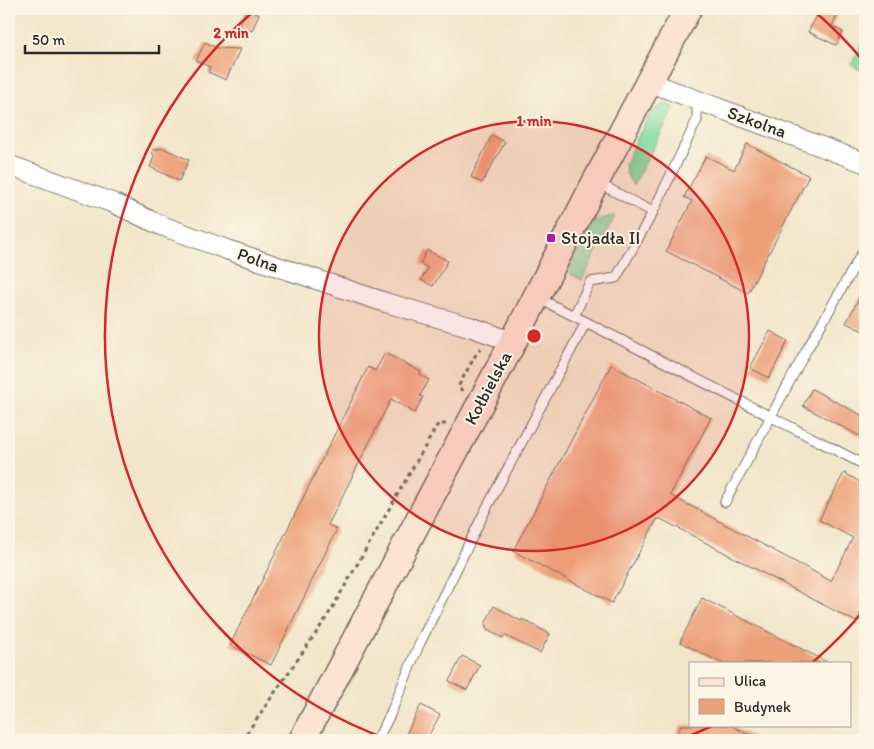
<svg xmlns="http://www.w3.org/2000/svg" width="874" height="749" font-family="Itim,sans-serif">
<rect width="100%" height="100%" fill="#fcf5e5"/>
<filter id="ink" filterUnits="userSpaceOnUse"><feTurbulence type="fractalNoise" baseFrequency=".02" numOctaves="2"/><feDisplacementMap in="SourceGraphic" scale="10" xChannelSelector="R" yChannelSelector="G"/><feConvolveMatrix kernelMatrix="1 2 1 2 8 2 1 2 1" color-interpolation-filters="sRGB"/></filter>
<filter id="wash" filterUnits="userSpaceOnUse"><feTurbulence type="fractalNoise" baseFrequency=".0096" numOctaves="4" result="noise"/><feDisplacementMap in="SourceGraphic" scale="20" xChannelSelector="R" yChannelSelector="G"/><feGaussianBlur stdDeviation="1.12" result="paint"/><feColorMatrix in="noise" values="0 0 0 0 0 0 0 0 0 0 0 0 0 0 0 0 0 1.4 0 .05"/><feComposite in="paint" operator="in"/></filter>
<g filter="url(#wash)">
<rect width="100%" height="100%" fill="#f2e6ca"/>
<g fill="#80daa0" stroke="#568266">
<path d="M865,38V72L851,65Z"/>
<path d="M662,105H669L674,108L633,186L626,173L625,163L649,115Z"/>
<path d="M615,216L582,280L571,274L568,269L592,224C600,219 606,217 615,216Z"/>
</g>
<g id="blocks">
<g fill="#ed9f77">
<path d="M246,9L259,14L252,31L239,26Z"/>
<path d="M821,9H840L832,26L843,32L836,45L808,32Z"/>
<path d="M205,42L217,48L240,49L226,80L208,72L210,67L196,61Z"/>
<path d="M492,135L505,142L482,183L471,177Z"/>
<path d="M747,144L809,176L748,293L666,251L692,201L684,197L706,156L734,170Z"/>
<path d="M163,148L189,160L179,181L150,167L154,157L152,150Z"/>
<path d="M427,250L448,261L433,286L421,280L428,268L420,264Z"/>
<path d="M865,287V332L846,323Z"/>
<path d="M770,331L788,341L769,378L750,368Z"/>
<path d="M385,353L421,372L420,375L429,380L420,396L423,397L415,413L391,399L328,525L337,529L271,665L230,645L368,367L375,371Z"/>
<path d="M611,365L711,418L670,495L831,581L853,538L819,520L844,473L865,485V604L856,622L659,518L658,520L657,519L612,603L513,551Z"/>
<path d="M812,389L865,417V439L803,406Z"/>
<path d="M702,598L829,663H721L680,642Z"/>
<path d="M494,606L521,621L522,619L550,634L540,653L504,635L503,638L487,630L485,624Z"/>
<path d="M462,656L480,665L467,690L449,681Z"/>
<path d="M421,705L440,715L426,740H403Z"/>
<path d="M681,725H730L759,740H674Z"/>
</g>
</g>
</g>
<g filter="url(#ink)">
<use href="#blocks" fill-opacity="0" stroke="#716c63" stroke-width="1"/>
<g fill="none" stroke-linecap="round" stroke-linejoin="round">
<g stroke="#716c63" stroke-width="11">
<g id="lane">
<path d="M598,183L653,212L697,120V100"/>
<path d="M574,316L590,282L616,278L653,212"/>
<path d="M586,322L865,465"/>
<path d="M725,502L806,351L865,248"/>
<path d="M377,740L390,715L419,645L485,511L586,322L538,298"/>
</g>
</g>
<g stroke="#716c63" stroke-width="21">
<g id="street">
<path d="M649,82L865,163"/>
<path d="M9,165L113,203L160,225L228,250L387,303L471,327L513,342"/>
</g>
</g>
<g stroke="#716c63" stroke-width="29">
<path id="secondary" d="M302,740L513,342L596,181L688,9"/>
</g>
<g stroke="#716c63" stroke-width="3" stroke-dasharray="4 4" stroke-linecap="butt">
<path d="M463,391L458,387L475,356L481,348"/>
<path d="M242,740L327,617L438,424H446"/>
</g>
<use href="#lane" stroke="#fff" stroke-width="9"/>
<use href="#street" stroke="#fff" stroke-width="19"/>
<use href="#secondary" stroke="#fde3d1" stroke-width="26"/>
</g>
</g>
<circle cx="534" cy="336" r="215" fill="#d62828" fill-opacity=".12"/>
<g fill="none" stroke="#d62828" stroke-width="2.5">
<circle cx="534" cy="336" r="215"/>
<path d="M865 609A429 429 0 0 1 813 662M712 726A429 429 0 0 1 681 739M387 739A429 429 0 0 1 255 10M813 10A429 429 0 0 1 865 63"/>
</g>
<rect fill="#b5179e" stroke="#fcf5e5" stroke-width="2" x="546" y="233" width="10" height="10" rx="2.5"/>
<g text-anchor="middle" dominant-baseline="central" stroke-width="4" stroke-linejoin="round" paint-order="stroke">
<g font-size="18" fill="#2b2b2b" stroke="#fcf5e5">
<text transform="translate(757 122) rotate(20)">Szkolna</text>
<text transform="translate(258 260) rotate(19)">Polna</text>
<text transform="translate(488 388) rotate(-62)">Kołbielska</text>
</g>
<g font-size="18" fill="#2b2b2b" stroke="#fcf5e5" text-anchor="start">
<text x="561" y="238">Stojadła II</text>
</g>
</g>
<circle cx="534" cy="336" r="8" fill="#d62828" stroke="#fcf5e5" stroke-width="2.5"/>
<g font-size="15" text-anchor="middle" font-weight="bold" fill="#d62828" stroke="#fcf5e5" stroke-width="4" stroke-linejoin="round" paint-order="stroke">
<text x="231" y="38">2 min</text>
<text x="534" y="126">1 min</text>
</g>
<rect width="874" height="749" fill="none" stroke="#fcf5e5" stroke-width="30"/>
<rect x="689" y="662" width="162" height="65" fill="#fcf5e5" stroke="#a8a49b"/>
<rect x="699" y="678" width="25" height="8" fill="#fde3d1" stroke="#a8a49b"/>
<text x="734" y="686" font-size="15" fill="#2b2b2b">Ulica</text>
<rect x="699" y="699" width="25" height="15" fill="#ed9f77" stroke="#a8a49b"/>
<text x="734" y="712" font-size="15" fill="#2b2b2b">Budynek</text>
<path d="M25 45v8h134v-8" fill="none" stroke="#2b2b2b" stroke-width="2.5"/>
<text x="32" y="45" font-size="15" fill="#2b2b2b" stroke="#fcf5e5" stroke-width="4" paint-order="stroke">50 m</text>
</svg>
